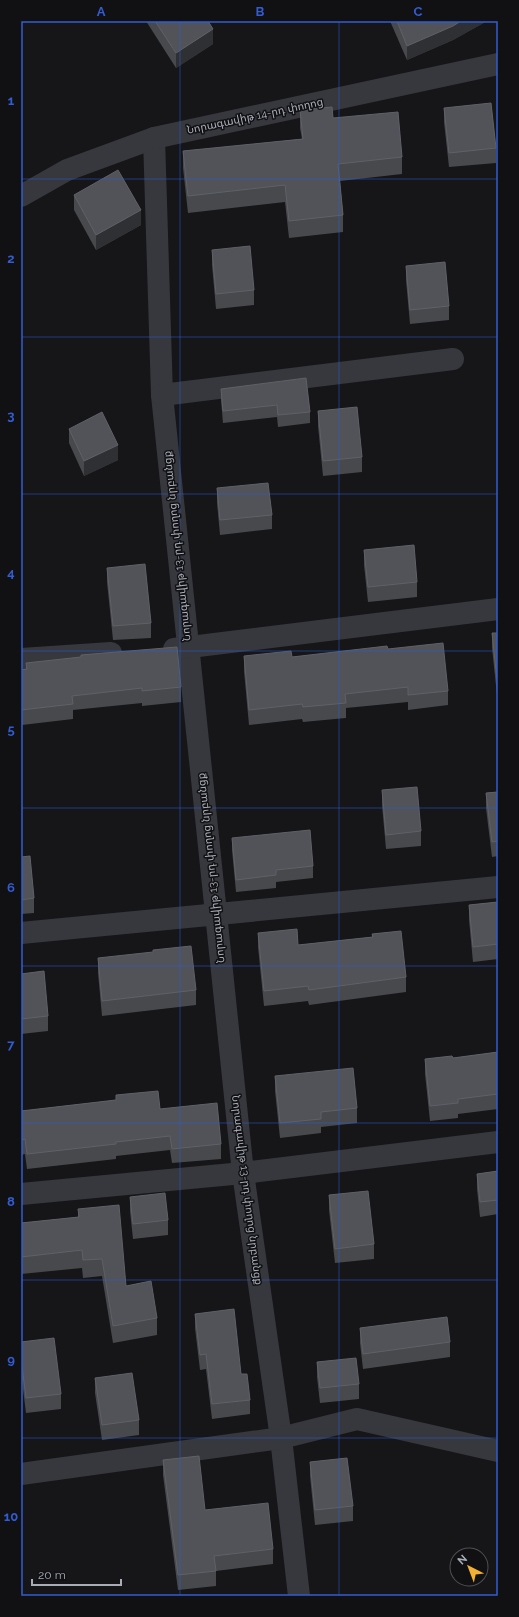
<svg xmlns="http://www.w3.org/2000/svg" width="519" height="1617" font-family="Raleway,'Noto Sans Armenian',sans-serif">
<rect width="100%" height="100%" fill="#161618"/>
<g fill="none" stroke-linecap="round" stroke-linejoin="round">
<g stroke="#37383d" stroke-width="22">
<path d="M154,138L162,395L243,1173L281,1438L299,1596"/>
<path d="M21,196L67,170L154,138L498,64"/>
<path d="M162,395L453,359"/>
<path d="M174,649L498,609"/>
<path d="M21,659L111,653"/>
<path d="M21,933L498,887"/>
<path d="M21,1194L243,1173L498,1142"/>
<path d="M21,1474L281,1438L357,1419L498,1451"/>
</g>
</g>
<g fill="#47494d">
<path d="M146,21H208L213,44L176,68Z"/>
<path d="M390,21H487L453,40L407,60Z"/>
<path d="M444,108L496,148V163L449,167L444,122Z"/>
<path d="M300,110L333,118L402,157V174L340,181L343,215V232L289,238L285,202L188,213L183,168V151L302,139L300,128Z"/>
<path d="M74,195L141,225L96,250L74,210Z"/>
<path d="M212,250L254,290V305L216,309L212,265Z"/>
<path d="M406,266L449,306V320L410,324L406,280Z"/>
<path d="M221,389L310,412V423L278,427L277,417L223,423L221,400Z"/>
<path d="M318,411L362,457V472L323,476L318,426Z"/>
<path d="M69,429L118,460L84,476L69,443Z"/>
<path d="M217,488L272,515V529L220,535L217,503Z"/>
<path d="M364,550L417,582V597L368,602L364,565Z"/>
<path d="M107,568L151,623V638L113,640L107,582Z"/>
<path d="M492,633H498V695H497L492,648Z"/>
<path d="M388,649L448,691V705L408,710V702L346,708V718L303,722L302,719L249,725L244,671V656L292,657Z"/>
<path d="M26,663L181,687V702L142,706V703L73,710V719L22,725V731L21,732V670L26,669Z"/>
<path d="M382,790L421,831V846L386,849L382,805Z"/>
<path d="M498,792V856L492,857L486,808V793Z"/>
<path d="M232,838L313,866V878L276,882V888L236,892L232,850Z"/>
<path d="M21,857L34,898V913L21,914Z"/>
<path d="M498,902V959L473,962L469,920V905Z"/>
<path d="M258,933L298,945L372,937V934L406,977V992L309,1005L308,1001L264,1006L258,947Z"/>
<path d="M98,958L196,990V1005L102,1016L98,973Z"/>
<path d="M21,974L48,1016V1031L21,1034Z"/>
<path d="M498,1052V1109L458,1114V1118L430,1121L425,1074V1059L453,1058Z"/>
<path d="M275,1076L357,1108V1123L321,1127V1133L280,1138L275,1091Z"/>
<path d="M116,1095L160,1109L221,1144V1159L172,1163L170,1150L116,1156V1159L27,1169L25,1154L21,1155V1111L116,1100Z"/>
<path d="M498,1171V1214L480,1217L477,1189V1174Z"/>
<path d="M329,1195L374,1244V1259L335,1263L329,1210Z"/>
<path d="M130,1197L168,1220V1235L133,1239L130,1211Z"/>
<path d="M78,1209L126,1286L157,1318V1335L113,1343L102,1276L83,1278L82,1268L21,1274V1223L78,1217Z"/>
<path d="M195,1314L241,1374L250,1400V1414L212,1419L206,1369L200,1370L195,1328Z"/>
<path d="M360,1328L450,1342V1357L363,1369L360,1343Z"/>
<path d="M21,1342L61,1394V1409L26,1413L21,1373Z"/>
<path d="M317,1362L359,1384V1399L320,1403L317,1377Z"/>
<path d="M95,1378L139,1420V1435L102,1440L95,1393Z"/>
<path d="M163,1460L205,1510L273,1549V1564L216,1571V1586L178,1590L163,1475Z"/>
<path d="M310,1462L353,1506V1521L315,1525L310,1476Z"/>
</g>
<g fill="#2f3033">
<path d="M461,21H487L453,40L407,60V46Z"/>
<path d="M213,29V44L176,68V53Z"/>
<path d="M141,210V225L96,250V235Z"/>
<path d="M118,445V460L84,476V461Z"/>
</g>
<g fill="#525359" stroke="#5f6168">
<path d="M155,21H208L213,29L176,53Z"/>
<path d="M397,21H461L453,26L407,46Z"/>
<path d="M491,103L496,148L449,153L444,108Z"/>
<path d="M332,107L333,118L398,112L402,157L338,164L343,215L289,221L285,185L188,196L183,151L303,139L300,110Z"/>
<path d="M118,170L141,210L96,235L74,195Z"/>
<path d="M250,246L254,290L216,294L212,250Z"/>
<path d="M445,262L449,306L410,310L406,266Z"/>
<path d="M306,378L310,412L278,415L277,405L223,411L221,389Z"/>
<path d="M357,407L362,457L323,461L318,411Z"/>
<path d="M102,412L118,445L84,461L69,429Z"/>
<path d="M268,483L272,515L220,520L217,488Z"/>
<path d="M414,545L417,582L368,587L364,550Z"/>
<path d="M145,564L151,623L113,626L107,568Z"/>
<path d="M492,633H498V680H497Z"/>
<path d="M443,643L448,691L408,695V687L345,694L346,703L303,707L302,704L249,710L244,656L291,651L292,657L387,646L388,649Z"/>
<path d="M177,647L181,687L142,691V688L72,696L73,704L21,710V670L27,669L26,663L81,657V655Z"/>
<path d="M417,787L421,831L386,835L382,790Z"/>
<path d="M498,792V841L492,842L486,793Z"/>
<path d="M310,830L313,866L276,870V875L236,880L232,838Z"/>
<path d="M30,856L34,898L21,900V857Z"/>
<path d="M498,902V944L473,947L469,905Z"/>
<path d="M297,929L298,945L373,937L372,934L401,931L406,977L309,990L308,986L264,991L258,933Z"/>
<path d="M191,946L196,990L102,1001L98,958L153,952V950Z"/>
<path d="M44,971L48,1016L21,1019V974Z"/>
<path d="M498,1052V1094L458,1099V1103L430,1106L425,1059L452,1056L453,1058Z"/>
<path d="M353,1068L357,1108L321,1112V1119L280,1123L275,1076Z"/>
<path d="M158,1091L160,1109L217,1103L221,1144L172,1149L170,1136L116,1142V1144L27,1154L25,1139L21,1140V1111L116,1100V1095Z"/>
<path d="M498,1171V1200L480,1202L477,1174Z"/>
<path d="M368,1191L374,1244L335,1249L329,1195Z"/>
<path d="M165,1193L168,1220L133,1224L130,1197Z"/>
<path d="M119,1205L126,1286L151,1281L157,1318L113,1326L102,1259L83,1260L82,1250L21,1257V1223L79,1217L78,1209Z"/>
<path d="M234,1309L241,1374H247L250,1400L212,1404L206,1354L200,1355L195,1314Z"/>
<path d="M447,1317L450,1342L363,1354L360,1328Z"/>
<path d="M54,1338L61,1394L26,1398L21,1358V1342Z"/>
<path d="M356,1358L359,1384L320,1388L317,1362Z"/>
<path d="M132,1373L139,1420L102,1425L95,1378Z"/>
<path d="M199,1456L205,1510L268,1503L273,1549L214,1556L216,1571L178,1575L163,1460Z"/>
<path d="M347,1458L353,1506L315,1510L310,1462Z"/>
</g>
<path fill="none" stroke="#325cd3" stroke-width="1" stroke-opacity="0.55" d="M180,21V1596M339,21V1596M21,179H498M21,337H498M21,494H498M21,651H498M21,808H498M21,966H498M21,1123H498M21,1280H498M21,1438H498"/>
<g text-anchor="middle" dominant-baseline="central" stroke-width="3" stroke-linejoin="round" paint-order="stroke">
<g font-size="11" fill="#a8adb8" stroke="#111113">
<text transform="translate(255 116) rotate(-12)">Նորագավիթ 14-րդ փողոց</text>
<text transform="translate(177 546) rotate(-96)">Նորագավիթ 13-րդ փողոց նրբանցք</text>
<text transform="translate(211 868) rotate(-96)">Նորագավիթ 13-րդ փողոց նրբանցք</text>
<text transform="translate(247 1190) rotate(83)">Նորագավիթ 13-րդ փողոց նրբանցք</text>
</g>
</g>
<rect width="519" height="1617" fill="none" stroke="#111113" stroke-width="44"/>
<g transform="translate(469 1567) rotate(318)"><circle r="19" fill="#111113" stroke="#4d4f55"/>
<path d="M0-3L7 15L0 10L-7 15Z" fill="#f2b134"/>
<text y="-6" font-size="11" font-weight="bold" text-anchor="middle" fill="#a8adb8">N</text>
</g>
<path d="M32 1579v6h89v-6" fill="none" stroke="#a8adb8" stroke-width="2"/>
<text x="38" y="1579" font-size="12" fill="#a8adb8" stroke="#111113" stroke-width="3" paint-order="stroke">20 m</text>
<rect x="22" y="22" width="475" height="1573" fill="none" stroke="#325cd3" stroke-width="1.5"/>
<g font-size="13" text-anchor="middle" font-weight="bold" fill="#325cd3">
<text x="101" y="16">A</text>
<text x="260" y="16">B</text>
<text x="418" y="16">C</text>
<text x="11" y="105">1</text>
<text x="11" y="263">2</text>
<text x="11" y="420">3</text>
<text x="11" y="577">4</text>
<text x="11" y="734">5</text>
<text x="11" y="892">6</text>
<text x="11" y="1049">7</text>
<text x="11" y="1206">8</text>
<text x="11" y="1364">9</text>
<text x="11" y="1521">10</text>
</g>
</svg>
